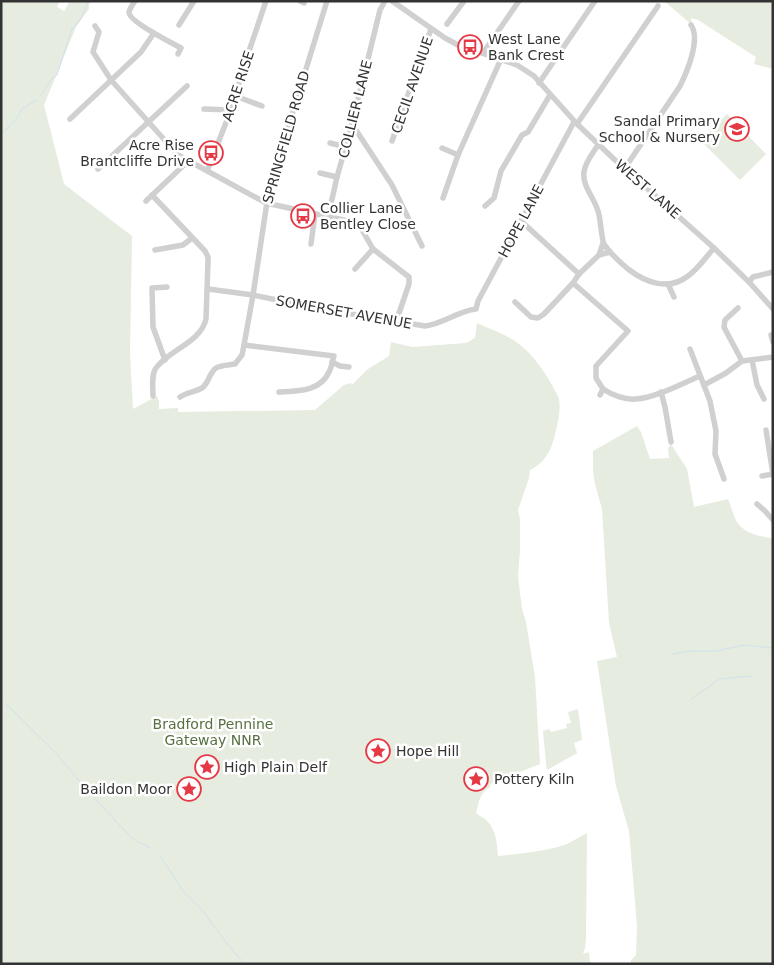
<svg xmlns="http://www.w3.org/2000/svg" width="774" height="965" font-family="'DejaVu Sans',sans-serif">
<rect width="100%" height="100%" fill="#fff"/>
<g fill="#e6ecdf">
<path d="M1,1H60L57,7L64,11L70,1H91L89,5V9L76,27L44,105L64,184L132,236L130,353L133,409L157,396L159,402V409L178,408V412L315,410L344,385L351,383L352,385L368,369L389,356L391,342L412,347L466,343L475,338L477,323C490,329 504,334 515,341C531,352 543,369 552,385C554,390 558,395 559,399C561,410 558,423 555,434C552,449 545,463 530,470L529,478L518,510L520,519V550L518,576L522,609L526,622L535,677L540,764L490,784V787C478,795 480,801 476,813C479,816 483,817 486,820C496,829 497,843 498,856C518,854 551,851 569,843C575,840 581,836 587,833L586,938L585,948L583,954L589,952L590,962L600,964H1Z"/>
<path d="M664,1H773V69L754,64L756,57L698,20L691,18L692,25Z"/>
<path d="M727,114L766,154L740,180L700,140Z"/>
<path d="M637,426L641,432L650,459L669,458L668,448L671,444L687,469L694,507L728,499C731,506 733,515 737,522C744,533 760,537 773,538V964H631V960L636,955L637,926L629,831L616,786L597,661L617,657L609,623L602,509L595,484L593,471V451Z"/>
<path d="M578,709L582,740L574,743L577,753L547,770L546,763L543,731L549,729L551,732L567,728L566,724L571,723L568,712Z"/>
</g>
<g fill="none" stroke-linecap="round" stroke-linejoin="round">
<g stroke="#cfe2ee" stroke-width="1">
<path d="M40,96L52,79L57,75L72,29L80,20L86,8L88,1"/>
<path d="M1,135L17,118L22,109L36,100"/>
<path d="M672,654L692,651H716L744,645L773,648"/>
<path d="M691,699L720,679L752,676"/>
<path d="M6,704L54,751L86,789L126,832L135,840"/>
<path d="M137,841L150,848"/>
<path d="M161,857L183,891L202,910L231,949L245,964"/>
</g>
<g stroke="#d0d0d0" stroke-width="5.5">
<path d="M135,1C133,4 130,8 129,12C128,21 172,43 181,48L178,54"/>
<path d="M300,1L304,3"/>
<path d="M392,1L445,38L458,45L517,65L534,76L577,124L615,160L714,248L749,282L773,309"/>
<path d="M447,24L464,1"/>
<path d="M179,25L194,1"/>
<path d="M95,26L99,32L93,52L111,80L178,155L266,203L353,222L359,225L361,228L373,249L409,277V284L396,322"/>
<path d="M483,53L519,1"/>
<path d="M539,83L595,1"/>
<path d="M235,96L262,106"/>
<path d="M204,109L231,110"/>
<path d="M70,119L141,52L154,33"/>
<path d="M352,124L392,185L422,246"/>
<path d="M577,124L658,6"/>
<path d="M392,141L431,29"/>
<path d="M330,143L346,147"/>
<path d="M598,145C593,153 585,162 584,172C582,186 594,197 598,211C601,219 601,238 604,244C610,254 620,262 628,269C646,283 669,291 688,276C698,269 706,257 714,248"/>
<path d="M442,148L458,155"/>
<path d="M625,168L680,86C687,72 701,39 691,25"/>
<path d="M98,169L187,86"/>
<path d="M207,171L231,110L246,60L266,1"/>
<path d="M320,173L337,177"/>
<path d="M152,195L205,251L208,257V261L206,319C201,342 169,350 156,368C151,375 153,388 153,396"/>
<path d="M443,198L458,155L501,59"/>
<path d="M146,201L184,165L187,160"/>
<path d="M485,206L494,198L501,171L522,135L528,132L550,95"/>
<path d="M328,217L337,177L352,124L380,10L385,1"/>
<path d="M521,221L579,274L573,283L628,331L596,366V378L603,389L600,395"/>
<path d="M603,243L599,255L610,252"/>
<path d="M311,244L315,214"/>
<path d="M155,250L183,245L192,238"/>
<path d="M355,269L373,249"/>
<path d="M579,274L599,255"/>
<path d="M749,282L753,277L773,272"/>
<path d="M668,284L674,297"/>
<path d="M208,289L253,295L321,309L425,326C443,324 458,311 476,309L478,301L574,122"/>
<path d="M515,302L531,317L538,318L544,314L573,283"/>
<path d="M738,308L725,320L724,327L726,331L742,361"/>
<path d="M771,335L773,342"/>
<path d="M244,345L334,356C332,361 332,367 329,372C320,392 297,391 279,392"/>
<path d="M690,349L710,401L716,431L715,454L724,479"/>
<path d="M165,360L153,327L152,288L167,287"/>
<path d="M752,360L757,385L764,399"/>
<path d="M332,362L340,366L349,367"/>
<path d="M704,385L726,373L742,361L773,357"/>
<path d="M603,389C612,395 625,400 636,399C655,398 683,383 700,376"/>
<path d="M661,392L665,407L671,442"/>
<path d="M180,397C187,392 195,392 202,388C209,383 209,373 216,368C221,365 229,365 235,364L242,355L244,345L253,295L269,189L327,1"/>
<path d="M766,430L773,474"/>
<path d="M762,476L773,474"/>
<path d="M757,504L765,511L773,520"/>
</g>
</g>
<defs>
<g id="bus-ring" transform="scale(1.25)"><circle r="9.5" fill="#fff" stroke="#e63946" stroke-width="1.5"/><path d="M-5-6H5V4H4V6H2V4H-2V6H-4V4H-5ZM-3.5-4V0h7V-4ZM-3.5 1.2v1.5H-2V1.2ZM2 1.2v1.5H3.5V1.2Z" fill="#e63946"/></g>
<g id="school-ring" transform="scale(1.25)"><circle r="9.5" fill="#fff" stroke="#e63946" stroke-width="1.5"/><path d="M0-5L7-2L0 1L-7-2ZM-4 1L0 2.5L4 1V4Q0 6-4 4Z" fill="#e63946"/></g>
<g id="sight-ring" transform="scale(1.25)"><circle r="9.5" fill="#fff" stroke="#e63946" stroke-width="1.5"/><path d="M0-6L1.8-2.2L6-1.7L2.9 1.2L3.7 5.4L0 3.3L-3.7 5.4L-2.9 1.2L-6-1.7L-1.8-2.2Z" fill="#e63946"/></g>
</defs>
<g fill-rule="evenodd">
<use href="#bus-ring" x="470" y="47"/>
<use href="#school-ring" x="737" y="129"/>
<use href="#bus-ring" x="211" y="153"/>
<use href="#bus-ring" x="303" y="216"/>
<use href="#sight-ring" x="378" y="751"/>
<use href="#sight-ring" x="207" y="767"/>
<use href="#sight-ring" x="476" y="779"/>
<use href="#sight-ring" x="189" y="789"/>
</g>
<g text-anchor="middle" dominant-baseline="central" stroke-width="5" stroke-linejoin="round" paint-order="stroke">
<g font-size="14" fill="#333" stroke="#fff" text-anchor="start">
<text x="488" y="39">West Lane<tspan x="488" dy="16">Bank Crest</tspan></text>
<text x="720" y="121" text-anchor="end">Sandal Primary<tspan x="720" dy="16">School &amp; Nursery</tspan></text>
<text x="194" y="145" text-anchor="end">Acre Rise<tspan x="194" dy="16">Brantcliffe Drive</tspan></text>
<text x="320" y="208">Collier Lane<tspan x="320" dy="16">Bentley Close</tspan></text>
<text x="396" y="751">Hope Hill</text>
<text x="224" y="767">High Plain Delf</text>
<text x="494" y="779">Pottery Kiln</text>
<text x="172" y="789" text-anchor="end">Baildon Moor</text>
</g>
<g font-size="14" fill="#333" stroke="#fff">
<text transform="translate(412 85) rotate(-71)">CECIL AVENUE</text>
<text transform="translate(238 86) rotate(-72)">ACRE RISE</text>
<text transform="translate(355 109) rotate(-76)">COLLIER LANE</text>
<text transform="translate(286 137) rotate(-74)">SPRINGFIELD ROAD</text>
<text transform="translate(648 189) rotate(41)">WEST LANE</text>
<text transform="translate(521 221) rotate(-62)">HOPE LANE</text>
<text transform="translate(344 312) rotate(10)">SOMERSET AVENUE</text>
</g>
<g font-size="14" fill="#56703f" stroke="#fff">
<text x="213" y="724">Bradford Pennine<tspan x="213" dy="16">Gateway NNR</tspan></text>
</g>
</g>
<rect width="774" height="965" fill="none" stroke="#333333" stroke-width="5"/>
</svg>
